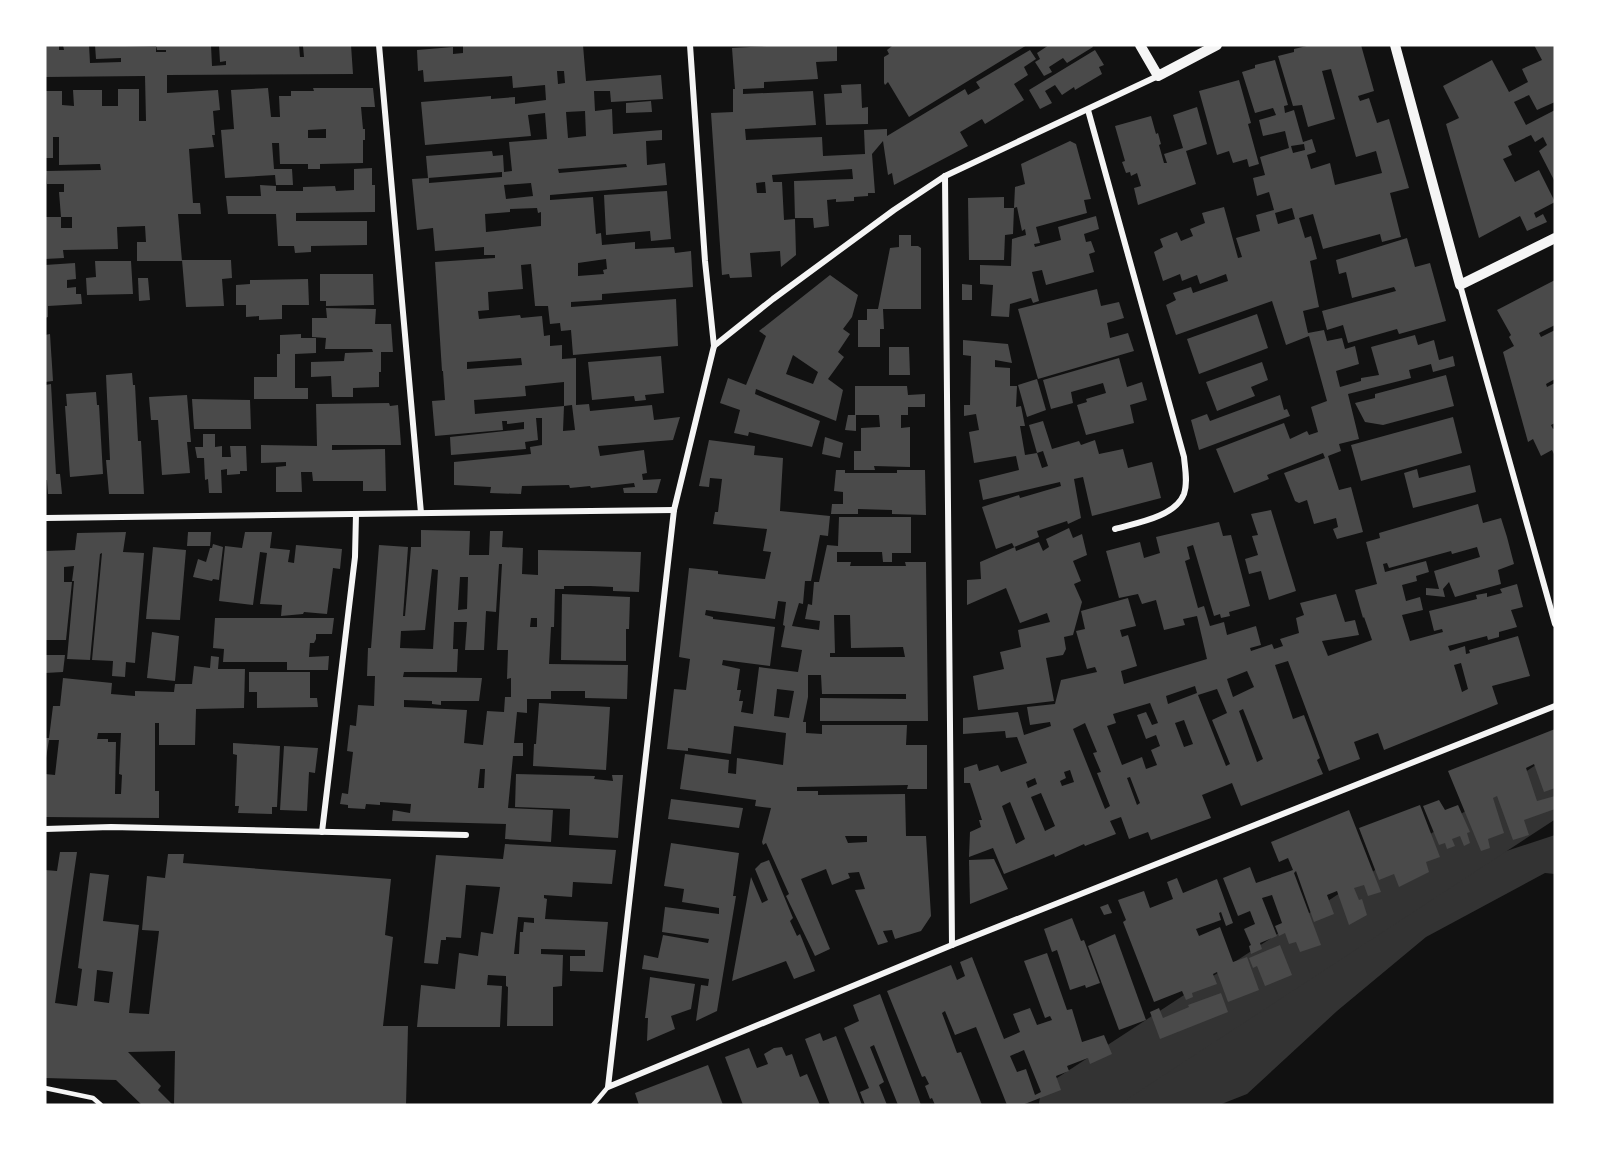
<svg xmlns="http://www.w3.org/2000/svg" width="1600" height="1150" font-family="'PT Sans',sans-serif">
<rect width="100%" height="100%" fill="#111"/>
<path fill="#333" d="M1555,835V874L1545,873L1426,937L1337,1011L1247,1094L1219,1105H1053L1168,1070L1284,989L1402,897L1479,860Z"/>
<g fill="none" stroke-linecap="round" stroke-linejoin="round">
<path stroke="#333" stroke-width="56" d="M1067,1105L1555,786"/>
</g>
<g fill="#4a4a4a" fill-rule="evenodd">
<path d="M59,45V50H64L63,45H89L90,63L121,62V58L96,59L95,45L156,47V52H166V50H157L156,45H211L212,66L226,65V61L220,62L219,45H299L300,57H304L303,46L351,45L353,74L167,75V93L218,90L220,110L213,111L215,135H212L214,147L189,149L193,203H200L201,214H178L182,261H137V242H146L145,226L117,227L118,249L63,250L64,258L45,259V217H61L59,192H64V184H47L46,171L101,170L100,164L59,165V137H53V158H45V91H62V105L74,106L73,90H102V106H118V89H139V121H146L145,76L45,77V46ZM61,217H72V228H61Z"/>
<path d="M473,45H583L586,81L661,75L663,99L611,102L610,91H594L595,111L612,109L613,134L662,130V140L646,141L647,165L665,163L667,185L550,195V200L593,197L596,234L601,233L602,245L635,242V249L674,247L675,253L691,251L693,287L602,294V300L571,302V307L676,299L678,346L573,355L571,330L561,331L560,323L550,324L548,306H535L531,264L521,265L523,289L488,292L489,310L478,311L479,319L520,315L521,318L542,316L544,336L550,335V346L562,345V359L576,358V405L589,404L590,411L652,405L654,420L680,417L673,440L598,446L600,456L644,450L647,473L642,474L643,480L661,479L657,493H624L623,488L635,487L634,483L591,488L590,486L570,488L569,485L522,486L521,494L490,493L491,487L454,485V462L531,454L530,447L542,445V418H536L538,440L525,442L526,449L451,455L450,437L524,429V422L507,424V421H502L503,430L435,436L432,401L445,400L443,371H442L435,262L495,258V255H484V247L435,251L433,228L417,230L412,179L429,178V183L502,177V172L428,178L426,156L492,151L493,156L503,155L504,172L512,171L509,142L547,139L545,113L528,115L531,136L425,145L421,102L491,96V99L515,97V104L546,100L545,85L513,88L512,76L424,82L423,70L418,71L417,50L453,47V54L463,53V46ZM557,71H564L565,83L558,84ZM585,111L586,136L568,138L566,112ZM626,164L627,167L559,173L558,169ZM531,183L533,196L506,199L504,185ZM537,208L538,213L541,212V226L486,232L485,214L510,212V209ZM606,259L607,269L603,270L604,274L578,276V263ZM521,358L522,365L467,369V362ZM564,382V406L572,405L575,430L563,431L564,406L475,414L474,400L526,396L525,386Z"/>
<path d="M785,45H837V61L816,62L818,79L764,82V88L743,89V94L813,91L816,125L745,129L746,140L822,137L823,156L865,154L864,130L887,129V136L965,89L968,95L980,88L976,82L1030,50L1036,59L1024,67L1028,75L1014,84L1024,100L985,124L982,119L960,132L968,146L894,185L892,173L888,175L883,141L872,154L875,193H868V196L854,197V201L836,202V199L827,200L829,226L814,228L813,218H795L794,181L853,179L852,169L772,175L773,182H782L784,220L795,219L796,255L781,267L780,251L750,253L752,277L730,278L729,274L722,275L711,113L733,112V89H735L732,48ZM765,182L766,193H757L756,183Z"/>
<path d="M891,45L949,46L1027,45L909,117L888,82L885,85L884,83V57L889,54L887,50L892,46Z"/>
<path d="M1049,45H1092L1093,47L1067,63L1063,58L1049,67L1052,72L1044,76L1035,62L1040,59L1037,53Z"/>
<path d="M1311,45H1361L1374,91L1358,96L1360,101L1369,98L1377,123L1389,119L1409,188L1390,193L1401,237L1382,242L1380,234L1323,249L1313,214L1299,218L1305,238L1311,236L1317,259L1310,261L1319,307L1303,311L1308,333L1324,330L1327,341L1342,338L1345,349L1355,346L1359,364L1336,371L1340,387L1361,381V378L1379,375L1371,347L1415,335L1418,345L1434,340L1439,360L1453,356L1455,366L1433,372L1431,364L1409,370L1411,378L1348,394L1359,439L1339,444L1341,451L1328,456L1339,490L1351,487L1363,532L1337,539L1333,529L1338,527L1336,518L1314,524L1307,500L1299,503L1295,501L1284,473L1325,458L1323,453L1267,475L1269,479L1234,493L1216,449L1284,423L1290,439L1307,431L1309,435L1318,432L1311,407L1327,401L1309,336L1286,345L1272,301L1176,335L1166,305L1176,300L1173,293L1191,287L1193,293L1228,281L1226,274L1200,284L1197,275L1182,281L1180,274L1163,281L1154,252L1163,247L1160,239L1177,232L1181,241L1193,236L1190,229L1205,223L1202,213L1224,207L1238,258L1242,257L1236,238L1260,231L1256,215L1274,210L1269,192L1257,196L1253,178L1265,175L1260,157L1289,148L1285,131L1263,136L1259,120L1276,115L1273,108L1255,113L1242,72L1255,68V65L1275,60L1288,105L1284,106L1285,113L1294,110L1303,142L1312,139L1316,152L1307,155L1311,169L1330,163L1335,185L1382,173L1376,151L1356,157L1331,69L1322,71L1335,119L1308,127L1302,105L1293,106L1278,56L1294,52V49ZM1304,144L1305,150L1293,153L1291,146ZM1292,208L1295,219L1278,224L1275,213Z"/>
<path d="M1534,45H1555V102L1537,110L1529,95L1514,102L1526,125L1555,110V182L1539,151L1547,145L1543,137L1535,142L1531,135L1508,146L1512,155L1503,159L1515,182L1539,170L1555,202L1534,213L1536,218L1543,214L1547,222L1527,231L1520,216L1479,238L1446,124L1459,118L1443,86L1492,60L1509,92L1528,82L1522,69L1542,60Z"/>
<path d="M1095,50L1104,65L1099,67L1102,74L1075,90L1074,87L1062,95L1055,85L1045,91L1052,103L1040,109L1029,90Z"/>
<path d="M1239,80L1251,123L1248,124L1259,164L1249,167L1247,159L1233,163L1229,151L1217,155L1199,91Z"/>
<path d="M861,84L862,108L868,107V124L826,125L824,94L842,93L841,85Z"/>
<path d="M268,88L271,117H280L279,96H291V91H314L313,88H373L375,107H361L363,129H365V140H363V163L320,164V169H308V164H280L279,143H272L274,169H292L293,185H276L275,175L225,178L221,130L234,129L231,90ZM326,129V138H308V130Z"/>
<path d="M651,101L652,112L626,113V103Z"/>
<path d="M1197,107L1207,144L1186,151L1196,184L1138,205L1134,188L1141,186L1137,173L1131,176L1130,172L1126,173L1122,162L1125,161L1115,126L1151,116L1156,134L1158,133L1161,144L1159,145L1164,163H1167L1164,154L1183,148L1173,115Z"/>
<path d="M1070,141L1076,144L1091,199L1084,200L1087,213L1036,227L1040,243L1034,244L1035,247L1061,240L1058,227L1096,216L1099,229L1084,234L1086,242L1091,241L1095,252L1089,254L1094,272L1046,285L1042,270L1032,272L1039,301L1033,303L1031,298L1010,304L1009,317L991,316L993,285L980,284V265L1011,266L1012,239L1026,235L1025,229L1022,231L1017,207L1014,208L1015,187L1025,184L1021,164Z"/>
<path d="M372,168V185H375V212L296,213V221H367V245L311,246V252L295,253L294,246H278L276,214H228L226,196H261L260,185L276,186V191H303V187L335,186L336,191L354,190V169Z"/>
<path d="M667,191L671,239L651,241L650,231L606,235L604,195Z"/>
<path d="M1004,197V208H1014L1013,234L1005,235L1004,260H969L968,198Z"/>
<path d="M899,235H911V246H918L921,248V309H883L884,329H880V347H858V320H867V309H878L890,248L899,247Z"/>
<path d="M1407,238L1415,267L1430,263L1446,321L1399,334L1397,329L1348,343L1343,325L1327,330L1322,311L1396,291L1394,287L1352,298L1346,272L1339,274L1336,260Z"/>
<path d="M182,260H231L232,278L222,279L224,306L186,307Z"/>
<path d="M95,261H131L133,294L87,295L86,278L96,277Z"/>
<path d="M75,263L76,279L67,280V288L76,287V294H81L82,304L48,306V317L45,318V265Z"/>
<path d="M320,274H373L374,305L326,306V301H320Z"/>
<path d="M830,275L858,295L852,317L843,329L850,334L838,352L844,357L828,379L843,390L836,421L756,389L755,394L820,421L812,447L749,432L748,436L734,433L740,410L720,403L728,378L746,385L766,336L759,331ZM793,355L818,372L813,384L786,374Z"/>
<path d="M138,278H148L150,300L139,301Z"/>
<path d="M308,279L309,305H282V319L259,320V316L246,317V305H236V285L250,284V280Z"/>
<path d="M1555,280V325L1539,333L1541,337L1555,330V379L1546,384L1547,387L1555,383V423L1551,425L1553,429L1555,428V456L1552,450L1541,456L1533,439L1528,442L1503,352L1514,346L1509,337L1511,335L1497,310Z"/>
<path d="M962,284L972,285V300H962Z"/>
<path d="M1097,289L1101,306L1119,302L1124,318L1107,323L1110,338L1128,333L1134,351L1038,379L1018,309Z"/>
<path d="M326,308L376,309L375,324H391L393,352H381V372H379V387L353,388V397H332L331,376L311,377V362L344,361L345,353L373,352L372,349H325L326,338L312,337V318H327Z"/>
<path d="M1257,314L1268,348L1199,374L1187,339Z"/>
<path d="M50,334L53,381L45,382V335Z"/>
<path d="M301,334V338H316V353L295,354V388H308V399H254V377H277V354H280V335Z"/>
<path d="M963,340L1008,344L1012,363L995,360V367L1010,368V386H1017L1016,407L1021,406L1025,426H1020L1025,455L1037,453L1042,468L1048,466L1043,451L1037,453L1029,425L1043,421L1052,449L1079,441L1081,445L1095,440L1099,454L1123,449L1128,468L1152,462L1161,498L1092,516L1083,477L1074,479L1081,518L1068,524L1067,521L1037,531L1039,537L1014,547L1012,543L996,549L982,507L1019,495L1020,498L1061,486L1060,482L983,500L979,480L1019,470L1016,456L974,463L969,432L979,430L976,414L964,416V405H970L971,356L963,355Z"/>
<path d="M889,347H909L910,375H889Z"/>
<path d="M661,356L664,393L645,395L646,400L637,401H635L634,396L592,400L588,362Z"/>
<path d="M1119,358L1127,387L1142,382L1147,400L1130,405L1134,423L1086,435L1077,405L1087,402L1086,399L1106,393L1103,383L1071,392L1073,403L1051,409L1043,380Z"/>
<path d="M1262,362L1268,380L1251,387L1255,396L1217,411L1206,382Z"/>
<path d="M132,373L133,385H135L138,441H141L144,494H109L106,460H110L106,375Z"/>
<path d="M1446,375L1454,406L1383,425L1365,422L1355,403L1375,398V394Z"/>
<path d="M1037,379L1046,410L1027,417L1018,385Z"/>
<path d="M51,384L56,474H60L62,494H48L47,480H45V385Z"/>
<path d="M855,386H907L908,395L925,394V407H908V415H901V428L910,427V467L874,466L875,470H854V451H861V428L880,427L879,415H856V431L845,430L848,415H855Z"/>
<path d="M96,392L97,405H99L103,474L70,477L65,406H67L66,394Z"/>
<path d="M187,395L191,442H187L190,473L162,475L158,420H151L149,397Z"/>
<path d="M1280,395L1284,410L1287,409L1290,416L1199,450L1191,420L1207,414L1210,421Z"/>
<path d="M192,399L250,400L251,429H194Z"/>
<path d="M389,403L390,406L398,405L401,445H332V450L385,449L386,491H363V481H313L312,472H301L302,492H276V467L286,466V462L261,463V445L317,446L316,404Z"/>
<path d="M1453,417L1462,453L1361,481L1351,445Z"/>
<path d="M203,434H215V447L222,446V457H231L230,446H246L247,471H240V474L227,475V469L221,470L222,493H209L208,479L205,480L204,458H197L195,447H203Z"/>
<path d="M825,437L843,443L840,458L822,454Z"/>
<path d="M709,440L755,446L754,455L783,458L780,511L830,516L828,536L820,535L811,581H805L803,604L799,603L792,626L819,630L820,621L805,619L808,604L812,605L814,582H819L827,545L838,546L839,517H911V553H892V562H883L882,552H837V562H851L850,566H906L905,562H926L928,721H820V698L906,699V694H822L821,675H808V697L803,722H806V733L822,734V725H907L906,745H927V789H907L908,785L797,787V791H818V795L905,794L906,836H926L931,916L921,931L895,939L892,930L883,931L888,942L878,945L855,890L865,889L859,872L848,873L850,878L832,885L826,869L801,879L830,949L815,956L786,896L789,894L766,843L763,845L762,842L771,808L755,806L756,800L680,789L685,754L729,760L728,773L736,774L737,758L783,765L786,733L734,726L731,754L688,748V751L667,749L674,689L686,690L690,659L679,657L689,568L718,571V574L765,579L771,552L763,551L767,529L713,524L715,512H718L722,479L710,478L709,487L699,486ZM778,601L786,602L783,625L785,626L781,647L802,650L798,672L759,667L753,714L741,712L743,701H739L741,690H737L740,669L722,665L723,660L770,666L775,627L713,619V617L705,615L706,610L775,619ZM834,615H850L851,648L903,647L905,657H830V653H835ZM777,689L794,691L789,718L774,716ZM845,836H867V842L848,843Z"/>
<path d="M1470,465L1476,492L1413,508L1404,473L1417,469L1419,478Z"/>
<path d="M836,470H845V473H897V470H925L926,515L892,514V510L858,509V514H831L832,504H843V492L834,491Z"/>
<path d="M1478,504L1483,523L1501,518L1507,537L1514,564L1498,570L1501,584L1455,597L1449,582L1443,589L1445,597L1426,595V588L1439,589L1434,571L1480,557L1477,547L1452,554L1451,551L1389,568L1387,563L1383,564L1385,572L1426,561L1429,572L1416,576L1417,581L1402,585L1406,601L1420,597L1423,610L1402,615L1410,641L1443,632L1442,629L1434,631L1429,611L1477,599L1476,595L1487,593V597L1502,593L1500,589L1517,584L1523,607L1511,610L1517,627L1499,632V637L1488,640L1487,636L1448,646L1450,651L1465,646L1466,654L1470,653L1469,650L1518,636L1530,676L1492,686L1498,704L1384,750L1378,733L1354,742L1360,759L1329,771L1288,661L1275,665L1293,719L1304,715L1320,758L1317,760L1323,774L1241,806L1232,783L1202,795L1211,818L1151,840L1148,832L1129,839L1121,817L1110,821L1116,834L1085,846L1084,844L1055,857L1054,854L1004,874L993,848L969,857L970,832L981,827L979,820H982L970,783H964V768L977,764L979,771L998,765L1001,772L1027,763L1017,737L1006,738L1005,731L963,734V718L1018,712L1024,735L1051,726L1050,722L1030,725L1027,707L1055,704L1061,680L1097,672L1095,667L1087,669L1076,631L1085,629L1081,611L1128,598L1136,626L1120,630L1122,637L1128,635L1137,666L1121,671L1124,684L1207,659L1197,616L1183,619L1185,625L1164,630L1156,600L1142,604L1138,594L1119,598L1106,551L1140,542L1144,558L1160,553L1156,537L1219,522L1223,536L1231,535L1250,606L1229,612L1230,616L1221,618L1220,614L1214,616L1193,545L1187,547L1190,559L1185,561L1198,608L1204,606L1210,626L1224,622L1227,635L1256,626L1261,645L1250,648L1251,651L1272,644L1274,649L1283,646L1280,639L1299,633L1296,618L1304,615L1300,603L1336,594L1345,622L1355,620L1359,635L1322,641L1328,656L1372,640L1364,617L1363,618L1355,590L1377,584L1366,542L1380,538L1379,533ZM1461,663L1468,689L1462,692L1454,665ZM1247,671L1254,687L1233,697L1227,679ZM1195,686L1197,693L1168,704L1166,696ZM1217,689L1227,713L1212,720L1230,764L1226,766L1198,695ZM1150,703L1158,723L1152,725L1146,712L1137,715L1146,739L1156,735L1160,746L1151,750L1157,765L1146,769L1142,757L1122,765L1107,726L1116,723L1113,714ZM1243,709L1263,759L1257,762L1239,711ZM1184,720L1193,744L1184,747L1175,723ZM1085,723L1097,752L1093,753L1101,772L1097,773L1110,806L1105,809L1073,729ZM1070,770L1074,782L1062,786L1060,781L1066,778L1064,772ZM1130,777L1140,803L1137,805L1127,778ZM1035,778L1037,784L1028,788L1026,782ZM1041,793L1055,826L1045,831L1031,797ZM1010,802L1025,839L1016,844L1002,806Z"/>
<path d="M1271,510L1296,591L1269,600L1261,571L1249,574L1245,559L1258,555L1252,536L1258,535L1251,514Z"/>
<path d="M1069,528L1073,538L1082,534L1087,555L1073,561L1081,581L1074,584L1082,602L1073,635L1064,637L1066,649L1063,655L1046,658L1054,701L978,710L973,676L1004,669L1000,652L1021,647L1018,630L1050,622L1047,613L1020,623L1006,588L967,605V580L981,579L980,562L1015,547L1016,551L1039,542L1043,551L1049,547L1046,539Z"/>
<path d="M421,530L470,531L469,555H489L490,531H503L502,547L523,548L522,574L538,575V550L641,552L639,592L613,591V587L590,586H564V589H555L554,627H551L549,664L628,665L627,699L585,698V691H551V699H527V713L517,712L514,743H523V756H513L508,808L553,810L551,842L505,839L506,824L392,821L393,810L410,813L411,804L380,802V805L366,804L365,809L348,808V805L340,804L342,793L348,794L353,752L347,751L350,725L356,726L358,705L374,706L375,676H367L368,648H371L379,545L408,547L403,616H405L411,547H421ZM499,564H502L497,650H508L507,679L511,678V697H505L504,712L487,711L483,745L464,743L467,710L404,707V700L432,701V704L441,705V701H479L482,678L403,677L404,672H457L458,649H453L454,622H467L465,650H484L486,611L496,612ZM432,569L438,570L433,649L400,648L401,631L425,630ZM460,577H468L467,609L458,610ZM531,618H537V627H530ZM480,769H485L484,788H478Z"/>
<path d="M126,532L123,552L144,553L135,663L126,662L125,677L112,676L113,661L92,660L102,553L100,554L90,660L67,659L74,581H72L74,566L64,567V582H72L66,640H45V551L75,550L77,533Z"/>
<path d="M188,532H211L210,546H187Z"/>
<path d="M245,532H272L270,548L290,550L288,562L294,563L296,545L342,549L340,569L333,568L327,614L304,612L303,614L281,616L282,605L260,604L267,553L260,552L253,605L219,601L225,546L242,548Z"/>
<path d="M213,544L223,547L219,580L213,579L212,581L193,577L198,559L206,562L210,548H212Z"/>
<path d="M153,547L186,550L180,620L146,619Z"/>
<path d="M562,594L630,597L629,629H626V661L561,660Z"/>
<path d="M215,618H334L332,634H316V639L314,643H310L309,657L329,656L328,670H287V662H223L224,649L213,648Z"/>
<path d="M152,632L179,636L175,681L147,678Z"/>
<path d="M45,655H65L63,672L45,673Z"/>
<path d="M211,656L219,657L218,669H245L244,708L196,709L195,745H159V723H155V791H159V818L45,817V774L55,775L59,740H49L45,764V738H49L53,706H60L63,678L112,683L111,694L135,696V691L174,692L175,684H192L194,666L210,668ZM98,733H121L119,774L122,775L121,794H115L116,742H108V739H97Z"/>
<path d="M249,672H310V698H317L318,707L257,708V692H249Z"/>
<path d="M539,703L610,707L606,770L533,766L534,744H536Z"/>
<path d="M1555,729V788L1544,792L1534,764L1526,768L1537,801L1555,796V809L1524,820L1529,835L1513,840L1497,796L1493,798L1504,833L1488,839L1490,848L1481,851L1448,771Z"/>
<path d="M233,743L280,746L277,807H272V814L238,813L239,806H235L237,755L233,754Z"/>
<path d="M284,746L318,748L315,773L309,772L307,811L280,810Z"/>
<path d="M516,774L595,776L594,779L613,781L612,775H623L618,838L569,835L570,809L515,807Z"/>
<path d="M671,799L743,808L739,828L668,819Z"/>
<path d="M1439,800L1445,810L1458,805L1470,832L1467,833L1470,843L1464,846L1460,836L1452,839L1455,846L1447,849L1445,843L1439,845L1423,806Z"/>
<path d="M1420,805L1440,857L1426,862L1429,872L1399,887L1394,874L1379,880L1359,828Z"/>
<path d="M1349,810L1381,892L1368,896L1364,885L1354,888L1359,900L1362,899L1367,915L1349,925L1337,891L1327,895L1334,914L1314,922L1296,871L1294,873L1321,945L1300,952L1296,942L1289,944L1285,933L1279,936L1275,926L1282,923L1272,895L1262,898L1277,936L1260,943L1262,949L1251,954L1249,946L1251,945L1244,929L1255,924L1250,911L1238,916L1223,878L1250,867L1256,883L1293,870L1288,858L1279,862L1271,842Z"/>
<path d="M671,843L739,853L733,896H736L717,1011L696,1021L701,985L708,986L709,979L642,969L644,955L658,958L663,935L708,943L709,939L662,932L665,907L719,914V908L682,902L684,889L664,886Z"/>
<path d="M505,844L616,850L612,884L573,882L572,897L544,895V898L547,899L545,919L608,922L603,972L570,971V956H585V950L541,949V954L563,955L562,986L553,987V1026H507L508,987L506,986V976L488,975L487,985L502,986L500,1027H417L421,985L455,989L459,953L478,956L481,932L493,934L500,887L466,885L461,938L446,937V940H441L438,964L424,963L436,855L503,859ZM518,917L534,918V923L524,922L523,932H520L519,954H514Z"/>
<path d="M60,852H77L55,1003L77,1006L82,969L78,968L90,873L109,875L103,921L139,925L129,1013L149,1014L159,931L142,930L147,876L165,878L168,854H184L183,863L391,879L385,935L393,937L383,1026H408L406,1105H174L175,1051L128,1052L161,1086L158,1090L173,1105H142L116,1080L45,1078V870L57,871ZM97,970L113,972L109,1003L94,1001Z"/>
<path d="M994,859L1008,889L970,904L969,860Z"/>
<path d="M769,860L793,918L790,921L797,936L800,934L815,971L794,979L786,961L732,981L751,877L762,903L768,900L755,869L761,863Z"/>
<path d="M1177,878L1183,893L1217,879L1233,923L1226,926L1221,912L1219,913L1221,920L1196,929L1199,936L1220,927L1233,962L1247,957L1259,990L1228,1002L1217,972L1213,974L1217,984L1192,993L1193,997L1186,1000L1182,991L1154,1002L1123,922L1126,920L1118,900L1144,891L1150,908L1173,899L1167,882Z"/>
<path d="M1108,904L1112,913L1104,915L1100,907Z"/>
<path d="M1072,918L1081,941L1084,940L1100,983L1086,988L1085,985L1070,990L1057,950L1052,952L1044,929Z"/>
<path d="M1115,934L1146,1020L1119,1030L1088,946Z"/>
<path d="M1280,945L1292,975L1265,986L1257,966L1253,968L1249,958Z"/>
<path d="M1047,953L1067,1010L1072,1009L1082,1042L1104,1035L1112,1054L1090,1064L1088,1058L1067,1066L1069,1071L1056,1076L1061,1090L1022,1105H1007L976,1027L955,1035L945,1011L942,1013L957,1053L961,1052L982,1105H935L932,1098L930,1099L925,1086L929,1084L925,1076L922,1077L887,991L951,965L957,980L965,976L960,962L972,957L1004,1039L1020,1032L1013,1014L1030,1008L1037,1025L1052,1020L1050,1016L1045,1018L1024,961ZM1024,1050L1041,1092L1035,1095L1026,1069L1017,1072L1010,1056Z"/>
<path d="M650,977L695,984L691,1009L671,1016L675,1029L647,1041L648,1018H645Z"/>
<path d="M1221,993L1228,1012L1160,1039L1150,1012L1159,1008L1163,1018L1189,1007L1188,1005Z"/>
<path d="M880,994L921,1105H898L874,1045L870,1047L884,1082L879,1085L887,1105H865L860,1092L869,1088L844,1028L859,1021L853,1005Z"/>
<path d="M820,1033L823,1041L836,1036L862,1105H830L805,1039Z"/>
<path d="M782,1047L786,1056L792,1054L800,1077L807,1074L820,1105H743L725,1057L749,1048L757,1068L768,1064L764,1054L774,1048Z"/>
<path d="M708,1065L723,1105H639L635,1093Z"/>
</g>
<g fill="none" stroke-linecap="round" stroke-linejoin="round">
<g stroke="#f5f5f5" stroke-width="4.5">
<path d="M45,1088L93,1098L101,1105"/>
<path d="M593,1105L608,1087"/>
</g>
<g stroke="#f5f5f5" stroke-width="6">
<path d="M379,45L421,513"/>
<path d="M690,45L705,261L714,346"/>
<path d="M1158,76L945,176L894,210L773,299L714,346L674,510L608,1087L952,945L1555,706"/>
<path d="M1088,110L1184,457C1185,469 1188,482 1184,494C1175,517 1136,523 1115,529"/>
<path d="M945,176L952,945"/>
<path d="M1460,285L1555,624"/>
<path d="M45,518L674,510"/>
<path d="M45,829L111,827L466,835"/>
<path d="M322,832L355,557L356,514"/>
</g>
<g stroke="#f5f5f5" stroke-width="10">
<path d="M1140,45L1158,76L1217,45"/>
<path d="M1395,45L1460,285L1555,238"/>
</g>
</g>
<rect width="1600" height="1150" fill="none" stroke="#ffffff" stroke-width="93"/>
</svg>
